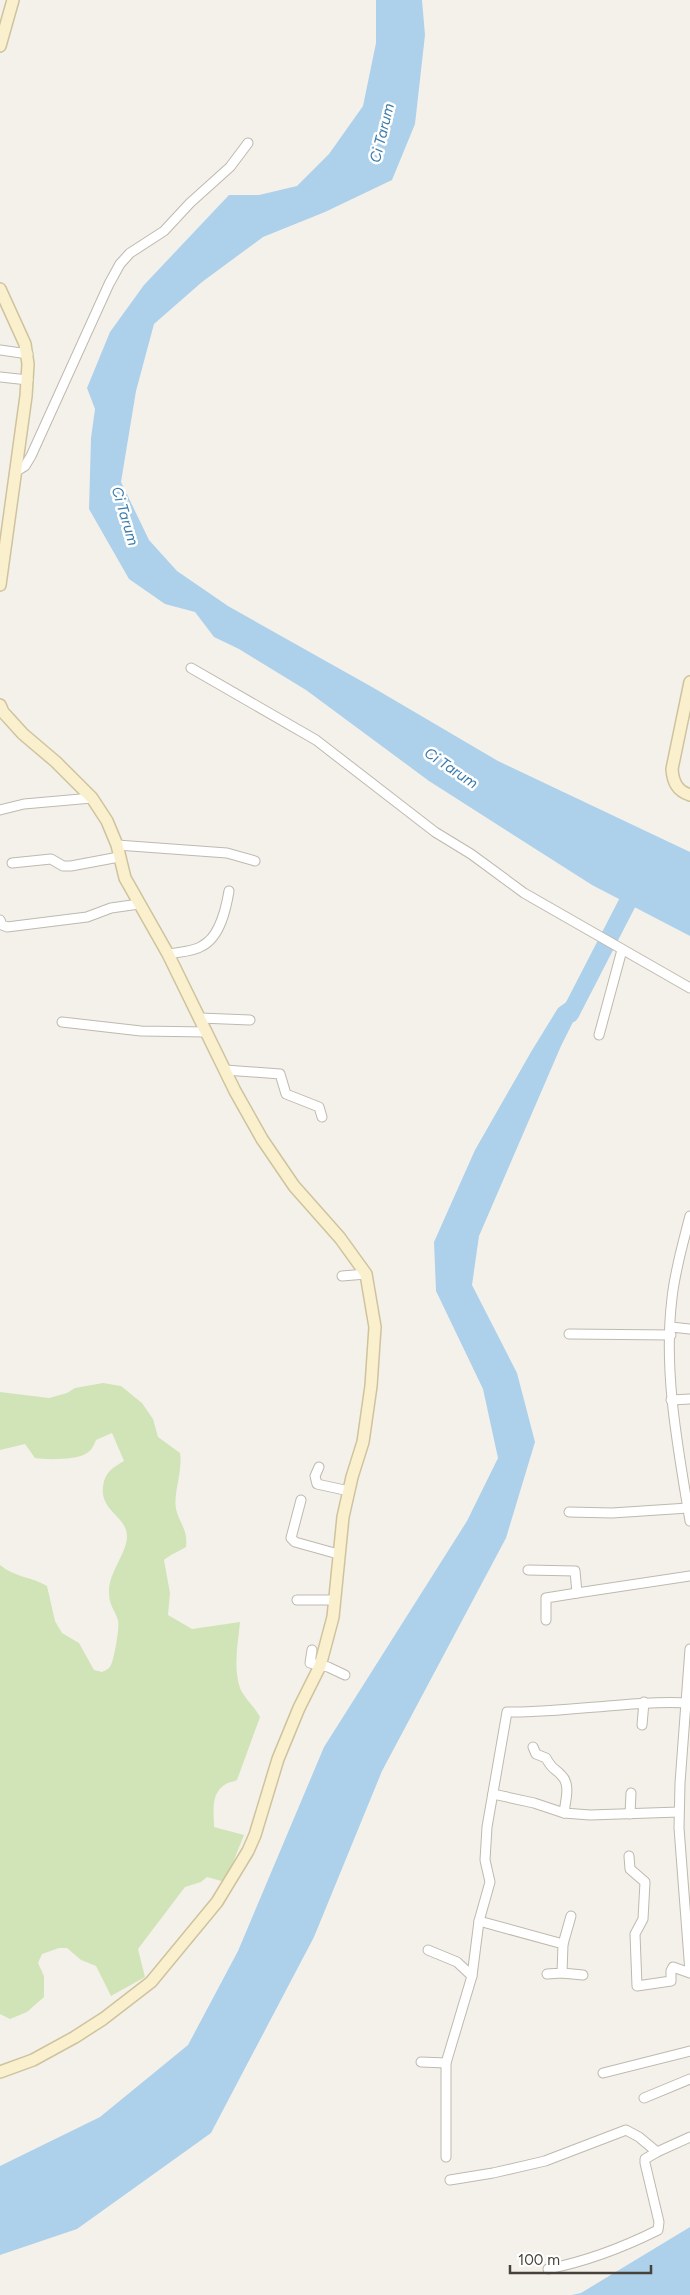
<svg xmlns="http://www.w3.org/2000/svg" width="690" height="2295" font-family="Figtree,sans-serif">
<rect width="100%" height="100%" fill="#f4f1eb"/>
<path fill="#d0e4b7" d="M103,1383L121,1386L142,1403L153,1419L158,1437L180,1453C183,1471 173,1494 176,1509C180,1525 188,1529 186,1547C178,1552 171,1554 164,1560L170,1593L168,1615L192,1629L240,1622C238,1643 233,1667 240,1688C244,1698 255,1707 260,1717L237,1780C233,1782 229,1782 226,1784C210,1793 214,1812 214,1827L244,1835L225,1882L207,1877L201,1882L185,1887L138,1949L145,1977L111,1996L96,1966L81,1960L67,1948H59L42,1954L38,1963L44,1976V1997L27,2012L10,2019L0,2014V1565C14,1577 32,1577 47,1586L55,1621L62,1633L79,1643L94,1670L102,1672C106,1670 109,1669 111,1665C114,1659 120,1627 118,1620C114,1608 109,1606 109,1591C109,1572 127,1553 127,1536C126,1515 100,1512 103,1486C105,1472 112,1468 124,1461L112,1433L96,1440C94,1445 92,1450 87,1453C78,1460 46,1460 35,1458L25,1444L0,1450V1392L49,1398L67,1393L75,1388Z"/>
<g fill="#add1eb">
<path d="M376,0H422L425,35L415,124L392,180L325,212L263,237L202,282L154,324L136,391L121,482L149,540L177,571L228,606L372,687L498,761L690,852V936L592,885L429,781L306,690L239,649L214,637L195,612L165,604L129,579L89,509L91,438L95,409L87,388L110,332L144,285L229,195H259L297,186L329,154L363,106L376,43Z"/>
<path d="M579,993L584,1000L561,1046L479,1236L472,1285L517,1373L535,1442L506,1538L382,1771L314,1937L211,2133L77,2229L0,2255V2166L100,2117L188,2045L238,1951L324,1747L467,1521L498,1458L483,1389L436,1291L434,1242L475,1150L531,1052L558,1008Z"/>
<path d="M690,2227V2295H572L581,2293Z"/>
</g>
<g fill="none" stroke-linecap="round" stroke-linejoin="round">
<path stroke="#add1eb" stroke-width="18" d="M570,1014L638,882"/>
<g stroke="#bfb9ae" stroke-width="11">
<g id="street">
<path d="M0,350L28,354"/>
<path d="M0,377L28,380"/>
<path d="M15,472L25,466L31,456L109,284L120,264L130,253L164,231L190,203L230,167L248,143"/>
<path d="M191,668L316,740L435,832L471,854L524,893L690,988"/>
<path d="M0,810L24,804L92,798"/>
<path d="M117,845L227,853L255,861"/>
<path d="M12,863L51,859L63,866H71L119,857"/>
<path d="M0,920L2,925L7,927L87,917L111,908L139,904"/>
<path d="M168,954C178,952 193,952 202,946C220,937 226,909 229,891"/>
<path d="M200,1018L250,1020"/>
<path d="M62,1022L141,1031L207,1032"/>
<path d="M599,1035L622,950"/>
<path d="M225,1070L280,1074L286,1094L319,1107L322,1117"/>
<path d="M690,1216C683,1243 675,1270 672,1298C663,1372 678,1448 690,1521"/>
<path d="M342,1276L366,1274"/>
<path d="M671,1327L690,1329"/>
<path d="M569,1334L671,1335"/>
<path d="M671,1400L690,1399"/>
<path d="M319,1467L315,1476L317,1484L349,1491"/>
<path d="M301,1500L291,1538L295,1542L338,1554"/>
<path d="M569,1512L612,1513L688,1508"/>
<path d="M528,1570L575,1571L577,1593L690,1576"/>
<path d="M297,1600H335"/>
<path d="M546,1620V1598L577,1593"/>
<path d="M690,1649L680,1783L679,1828L690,1972"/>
<path d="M312,1650L310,1663L328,1667L345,1675"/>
<path d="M642,1725L644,1702"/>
<path d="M533,1747L536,1754L546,1758C553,1771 554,1767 562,1776C571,1785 565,1802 564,1813"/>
<path d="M493,1794L534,1803L564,1813L590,1815L679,1812"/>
<path d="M630,1814L631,1793"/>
<path d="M629,1856L630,1869L645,1882L643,1919L635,1934L637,1986L671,1981V1971L673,1967L690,1973"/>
<path d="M479,1921L563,1944L562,1973L547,1974"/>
<path d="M563,1944L571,1916"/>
<path d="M428,1950L457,1962L472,1976"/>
<path d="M562,1973L583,1975"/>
<path d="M421,2062L446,2063"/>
<path d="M603,2073L690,2051"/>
<path d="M644,2098L690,2079"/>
<path d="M446,2157V2063L472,1976L479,1921L490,1882L485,1860L487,1827L507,1712C568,1713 629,1700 690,1703"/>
<path d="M450,2180L493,2173L545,2161L626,2130L639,2137L657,2152L690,2137"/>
<path d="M548,2269C588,2261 622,2248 658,2230L659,2222L645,2163V2159L657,2152"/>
</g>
</g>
<g stroke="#cfc39e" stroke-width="14">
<g id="secondary">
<path d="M0,46L13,0"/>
<path d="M0,289L25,344L28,364L26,396L0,585"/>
<path d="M690,682L672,769C673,782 677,791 690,795"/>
<path d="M0,705L3,712L23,734L56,762L92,798L107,821L117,845L125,878L168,954L235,1091L262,1139L294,1186L340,1238L366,1274L375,1327L371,1386L363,1442L352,1477L343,1517L333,1617L320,1666L299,1708L278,1759L255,1835L248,1851L217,1902L151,1982L103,2019L75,2037L33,2060L0,2072"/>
</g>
</g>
<use href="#street" stroke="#fff" stroke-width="9"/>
<use href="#secondary" stroke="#faf0ce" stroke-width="11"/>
</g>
<g text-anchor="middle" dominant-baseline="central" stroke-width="5" stroke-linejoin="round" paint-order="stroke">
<g font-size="15" font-style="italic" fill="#3b7bab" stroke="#fff">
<text transform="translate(382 133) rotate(-76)">Ci Tarum</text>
<text transform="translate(125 516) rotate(73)">Ci Tarum</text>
<text transform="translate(451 768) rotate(34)">Ci Tarum</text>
</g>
</g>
<path d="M510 2265v8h141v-8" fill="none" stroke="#474239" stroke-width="2.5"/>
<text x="518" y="2265" font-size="15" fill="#474239" stroke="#ffffff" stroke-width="4" paint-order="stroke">100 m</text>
</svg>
